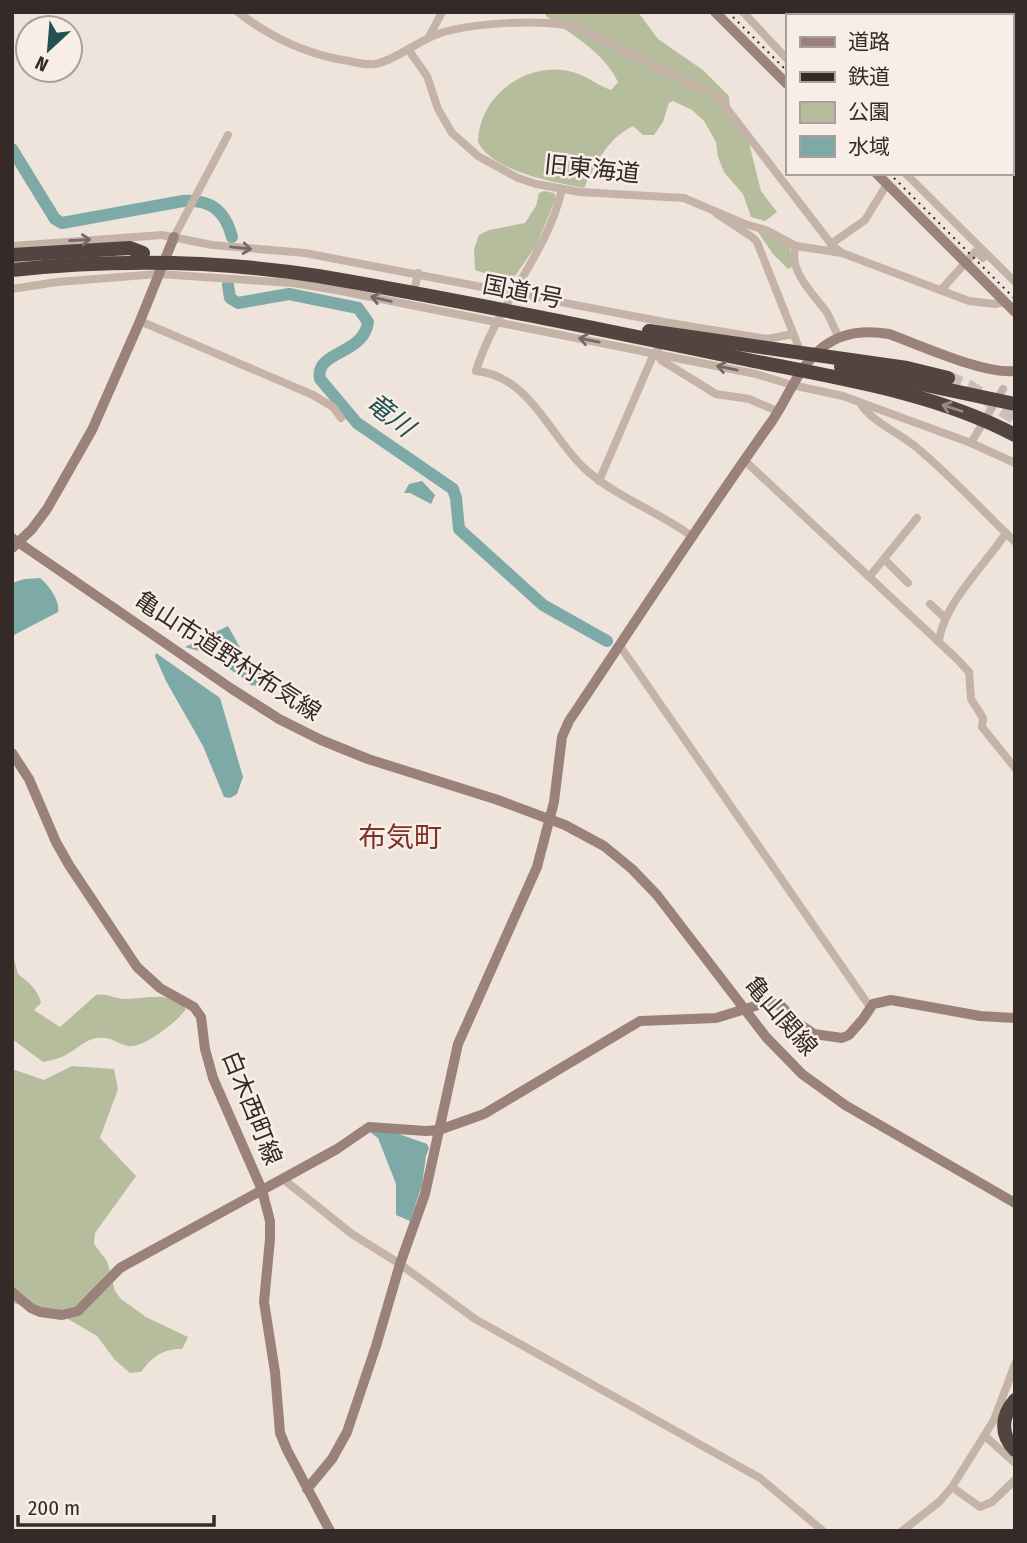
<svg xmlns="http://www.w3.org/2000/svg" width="1027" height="1543" font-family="'Fira Sans Condensed','Noto Sans JP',sans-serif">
<rect width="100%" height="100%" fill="#efe4db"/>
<g fill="#b6bd9d">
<path d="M545,12H638L658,39L703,70L729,96L731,119L748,139L761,191L777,212L765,221L751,217L743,194L724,172L718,157L716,142L704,121L692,110L673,101L669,103L663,122L654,135H643L633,126C606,140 596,163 584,188C554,182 493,172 478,142C479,94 530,58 576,73C588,77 599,86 611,90L618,82C604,52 572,35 546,16Z"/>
<path d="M544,191L554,193L556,198L536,246L515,276L490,275L475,270L474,249L479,235L489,230L525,223L536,206L539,193Z"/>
<path d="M756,229L790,247L792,267L788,269L773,254Z"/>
<path d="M12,930L14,959L18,974C28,982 38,989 41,1003L34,1010L60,1027L96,995C106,993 114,998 123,999C146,1000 168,989 186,1009C178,1021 143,1049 128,1046C116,1043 111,1036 97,1038C84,1040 76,1050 64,1056C58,1059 50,1060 43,1062L12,1039Z"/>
<path d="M72,1066L114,1069L118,1089L100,1138L136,1176L95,1233L94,1244L107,1261L115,1291L121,1299L146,1317L188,1337L182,1349C162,1349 152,1357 141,1372L130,1373L115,1360L97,1336L56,1312L12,1303V1069L44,1080Z"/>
</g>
<g fill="#7daaa7">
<path d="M422,481L435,495L431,504L410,493H404L409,484Z"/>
<path d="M40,578C49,585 60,601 58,612L12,636V583L24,579Z"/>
<path d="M228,626L247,660L276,674L278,679L274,688L250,685L248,681L203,652L185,647Z"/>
<path d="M156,653L220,698L243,777L237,794L230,798L224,797L203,746L166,681L155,656Z"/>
<path d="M370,1132L396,1133L427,1144L429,1148L426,1156L422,1185L410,1221L396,1215V1184L378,1138Z"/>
</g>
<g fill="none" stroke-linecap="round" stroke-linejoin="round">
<g stroke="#7daaa7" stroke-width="12">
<path d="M12,149L55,219L62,223L183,201C210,199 225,210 232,237"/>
<path d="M228,285L230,298L238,303L289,294L358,308L368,322C364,355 314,351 320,379L357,423L453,489L456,498L459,529L543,605L607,641"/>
</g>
<path stroke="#cabfb7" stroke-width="14" stroke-dasharray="14 7" stroke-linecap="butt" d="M948,378L971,388L1015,418"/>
<g stroke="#c6b3a8" stroke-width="8">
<path d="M238,12C270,37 308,55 349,61C357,63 367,65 375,64C395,60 414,44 433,36C463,23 549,17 580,29L718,97L832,245L842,253"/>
<path d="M743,12L787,59"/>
<path d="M429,37L442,12"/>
<path d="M408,49L427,76L438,109L452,133L478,156L518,178L536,184L580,192L684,198L745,224L766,230L796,246L842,253L969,301L995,304L1004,302"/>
<path d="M905,173L1015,282"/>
<path d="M562,189C547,255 496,306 476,371C530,376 549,435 584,468C614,496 659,512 693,537"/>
<path d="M717,214L752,237L757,242L801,353"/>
<path d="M174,237L228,135"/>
<path d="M831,244L865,220L887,184"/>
<path d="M12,246L162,235L212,245L305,253L664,322L767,339L793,334"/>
<path d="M796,246C787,269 813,294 826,311C831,319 834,329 839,337"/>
<path d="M12,289L57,282L158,274L293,283L336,290L756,374L792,385L843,396L971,443L1015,463"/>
<path d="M941,290L976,251L983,258"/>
<path d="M413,296L418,273"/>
<path d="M140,321L313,395L333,407L341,418"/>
<path d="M656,353L661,360L716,394L749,399L777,411"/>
<path d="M860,403C873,423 898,432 916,447C951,476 982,510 1015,542"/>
<path d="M971,443L1003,389"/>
<path d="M744,460L957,659L969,672L971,699L983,718L982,727L1015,768"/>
<path d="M599,481L652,358L658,349"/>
<path d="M884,559L908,583"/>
<path d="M870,576L917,518"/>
<path d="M930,604L945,618"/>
<path d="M939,640C945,602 985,565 1006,533"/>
<path d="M620,646L870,1007"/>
<path d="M283,1179L352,1234L400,1264L475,1319L760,1478L823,1531"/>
<path d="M985,1436L1015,1463"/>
<path d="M952,1487L980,1507L992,1502L1015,1480"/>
<path d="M902,1531L939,1502L952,1487L994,1420L1015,1364"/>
</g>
<g stroke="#9a827a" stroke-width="10">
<path d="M715,12L787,84"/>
<path d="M835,16L838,12"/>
<path d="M876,173L1015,312"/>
<path d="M12,538L232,689L279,719L321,740L368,759L498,800L565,825L604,846L632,869L657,895L766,1037L802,1074L845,1105L1015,1203"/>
<path d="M12,548L32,529L47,509L92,430L140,321L174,237"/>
<path d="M12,753L29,779L56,842L69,865L137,967L160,988L194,1007L201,1017L205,1049L213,1078L262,1190L270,1221V1239L264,1302L275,1372L280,1433L287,1450L330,1531"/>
<path d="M12,1292L31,1308L40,1312L62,1315L78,1311L120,1268L337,1149L369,1127L426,1131L439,1130L484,1114L640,1021L716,1018L768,1002L781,1006L796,1022L814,1034L842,1038L849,1035L863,1019L873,1004L891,1000L980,1016L1015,1018"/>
<path d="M307,1489L332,1459L347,1432L376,1346L400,1264L425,1194L458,1044L537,867L554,802L562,737L569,721C636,621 702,519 772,421C789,396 798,367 823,347C842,332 866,330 889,334C920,345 985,375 1015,371"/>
</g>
<g stroke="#544440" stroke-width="14">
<path d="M12,255L130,248L143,253"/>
<path d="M12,270C114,259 216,260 318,276C459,300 599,329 739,358C830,377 932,391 1015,435"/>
<path d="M649,331L907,368L948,378"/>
<path d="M841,367L1015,404"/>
<path d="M1015,1400C1001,1416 1000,1435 1015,1450"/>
</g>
<g stroke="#342a28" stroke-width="2" stroke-dasharray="2 5" stroke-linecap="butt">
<path d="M728,12L787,71"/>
<path d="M889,173L1015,299"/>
</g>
</g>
<defs><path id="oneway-shaft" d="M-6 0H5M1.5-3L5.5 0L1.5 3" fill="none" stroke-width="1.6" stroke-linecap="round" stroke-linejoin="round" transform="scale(1.75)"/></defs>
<g stroke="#766862">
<use href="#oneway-shaft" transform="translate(80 240) rotate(-3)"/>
<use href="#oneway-shaft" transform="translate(241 248) rotate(6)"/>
<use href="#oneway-shaft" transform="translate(381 299) rotate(-167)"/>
<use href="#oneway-shaft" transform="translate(589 340) rotate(-169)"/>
<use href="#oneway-shaft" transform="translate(727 368) rotate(-168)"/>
</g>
<use stroke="#968883" href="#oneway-shaft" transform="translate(952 408) rotate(-162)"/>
<g text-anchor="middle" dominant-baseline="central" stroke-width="5" stroke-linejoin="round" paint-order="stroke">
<g font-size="24" fill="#342a28" stroke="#f8eee7">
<text transform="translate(592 169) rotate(6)">旧東海道</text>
<text transform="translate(523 292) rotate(11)">国道1号</text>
<text transform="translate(228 656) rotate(33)">亀山市道野村布気線</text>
<text transform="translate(781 1016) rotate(49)">亀山関線</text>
<text transform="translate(252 1108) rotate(68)">白木西町線</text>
</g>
<g font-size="26" font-style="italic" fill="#215250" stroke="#f8eee7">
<text transform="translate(390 415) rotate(38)">竜川</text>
</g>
<g font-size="28" fill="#7c3228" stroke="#f8eee7">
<text x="400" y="837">布気町</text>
</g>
</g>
<rect width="1027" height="1543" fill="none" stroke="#342a28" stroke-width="28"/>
<rect x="786" y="14" width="228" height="161" fill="#f8eee7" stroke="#aaa09b" stroke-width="2"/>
<rect x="800" y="37" width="35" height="10" fill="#9a827a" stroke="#aaa09b" stroke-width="2"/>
<text x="848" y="49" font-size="21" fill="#342a28">道路</text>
<rect x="800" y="72" width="35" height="10" fill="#342a28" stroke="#aaa09b" stroke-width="2"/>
<text x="848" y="84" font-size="21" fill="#342a28">鉄道</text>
<rect x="800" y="102" width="35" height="21" fill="#b6bd9d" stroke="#aaa09b" stroke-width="2"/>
<text x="848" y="119" font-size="21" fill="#342a28">公園</text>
<rect x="800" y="136" width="35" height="21" fill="#7daaa7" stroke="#aaa09b" stroke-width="2"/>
<text x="848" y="154" font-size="21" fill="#342a28">水域</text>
<g transform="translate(49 49) rotate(206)"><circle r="33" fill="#f8eee7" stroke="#aaa09b" stroke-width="2"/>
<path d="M0-5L12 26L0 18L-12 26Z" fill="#215250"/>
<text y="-10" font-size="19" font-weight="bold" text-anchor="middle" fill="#342a28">N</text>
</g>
<path d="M18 1515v10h196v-10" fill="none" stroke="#342a28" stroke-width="3.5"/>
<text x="28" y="1515" font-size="21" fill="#342a28" stroke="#f8eee7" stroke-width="5" paint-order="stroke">200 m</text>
</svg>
